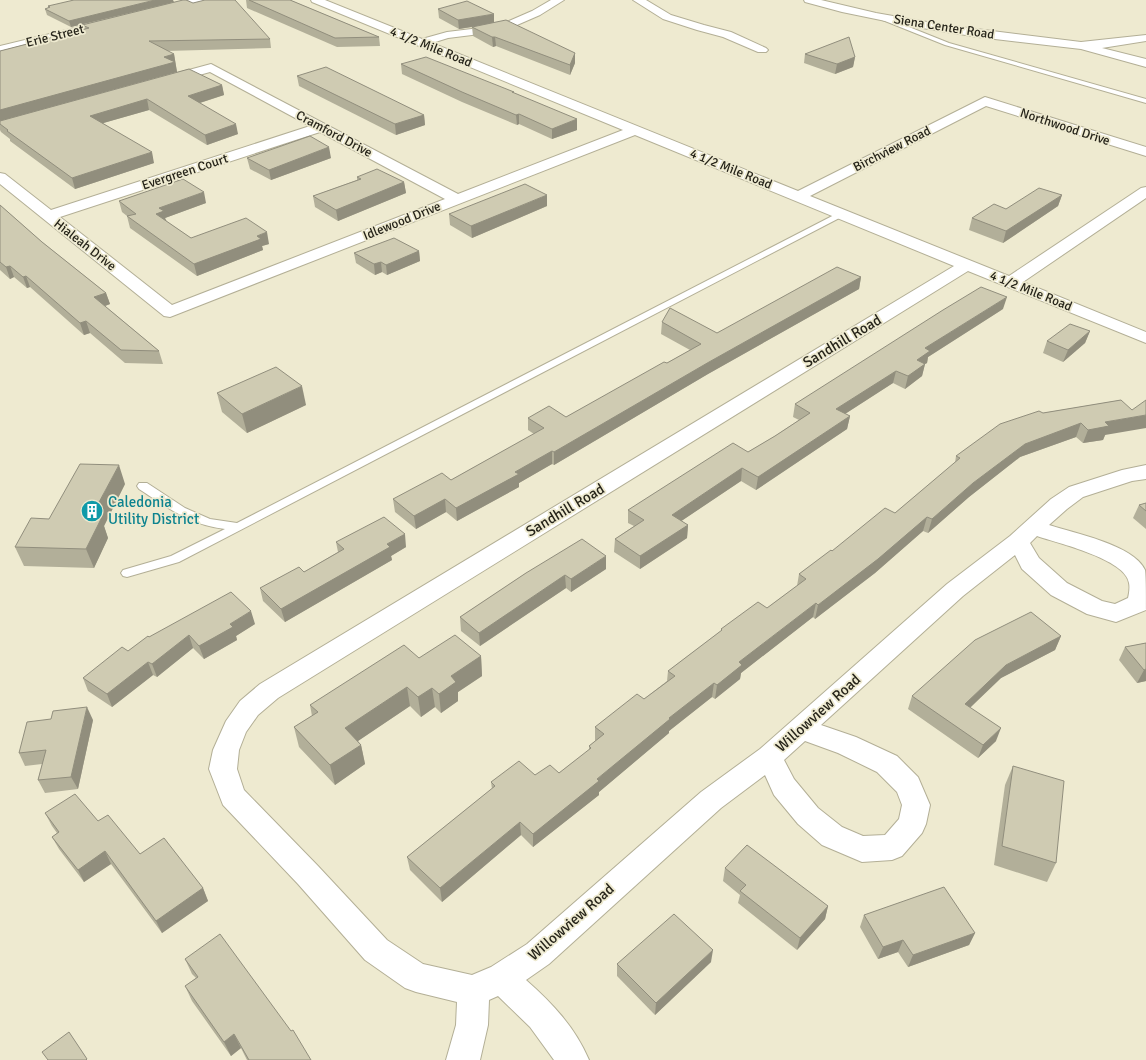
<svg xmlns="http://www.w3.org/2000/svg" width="1146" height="1060" font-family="Signika,sans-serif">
<rect width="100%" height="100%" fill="#eeead0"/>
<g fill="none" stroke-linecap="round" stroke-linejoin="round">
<g stroke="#b3af96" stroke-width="2">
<g id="lane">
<path d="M880,17H884L949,43L1146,99V103L945,45L880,19Z"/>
<path d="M840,212H843L847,214L179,562L127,577L123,576L121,573L123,570L171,556L225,529C190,525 168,508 139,489L137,486L139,483H147L185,508L210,519L237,523Z"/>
</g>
</g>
<g stroke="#b3af96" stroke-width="2">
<g id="street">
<path d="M190,0H208L207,2L162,13L157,10L158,8Z"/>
<path d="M311,0H325L422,39L447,32L480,28L509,21L532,11L551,0H564L540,15L517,25L480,34L448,38L432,43L798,191L985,97L1146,147V156L986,106L810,196L1009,276L1141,188L1146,187V198L1023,282L1146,332V343L968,271L278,698L258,715L246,732L239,750L237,769L244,790L318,866L387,940L423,964L472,975L491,967L527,944L701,792L760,749L947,584L1010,536L1051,499L1069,487L1122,470L1146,465V479L1132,481L1083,497L1067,509L1049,525C1074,533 1134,545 1145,570C1146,576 1146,602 1146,610L1116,622L1087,614L1051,595L1022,569L1015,555L963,596L821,725L856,737L897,756L918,777L930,805L926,824L922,833L902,856L892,860L862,862L822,845L798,824L774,795L765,775L721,808L549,964L526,980C552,1003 575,1027 589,1060H554L530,1027L498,996L489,1000L488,1025L480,1060H446L456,1025L457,1002L416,992L405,988L365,960L298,884L223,805L209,769L213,750L226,721L240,701L260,684L954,266L635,135L170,317L164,316L0,184V173L5,174L51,210L310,126L210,72L167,84L163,83L161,80L163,77L211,64L458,194L623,130L312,2ZM320,132L445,199L172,305L60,217ZM1037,536C1057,543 1126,559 1129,583C1130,587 1129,594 1128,598L1115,604L1102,601L1067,583L1039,558L1030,543ZM805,741L838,753L877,772L897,792L902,805L899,819L885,835L863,836L842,827L818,808L794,779L784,760Z"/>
<path d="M633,0H646L671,15L704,25L731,32L766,48L768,50L766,52H758L723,37L697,30L663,19Z"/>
<path d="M804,0H821L876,13L944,25L1081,42L1146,35V41L1102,48L1146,59V67L1081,49L978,37L910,26L842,12L805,2Z"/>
<path d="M112,19L116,20L118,22L116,24L0,54V46Z"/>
</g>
</g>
<use href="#lane" fill="#fff" fill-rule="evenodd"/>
<use href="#street" fill="#fff" fill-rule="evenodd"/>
</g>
<g fill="#b2af99">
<path d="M246,0H290L379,37L380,46L337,47L247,8Z"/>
<path d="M174,2L270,39L271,48L166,51L174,54L177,72L84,98L222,85L224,95L200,103L238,134L207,145L149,110L103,123L154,163L75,189L10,141V139L1,132L0,130V51L83,29L82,25L164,5L71,27L47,15L45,9L49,8L48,6Z"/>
<path d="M438,9L494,22L575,53V63L570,75L496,46L493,47L473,36L472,27L479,26L459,29L439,18Z"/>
<path d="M805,54L855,57L853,67L835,74L804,63Z"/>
<path d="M401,64L514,92V93L577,130L552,139L519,124L517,125L462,102L402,74Z"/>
<path d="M297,76L424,115L425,125L396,135L299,86Z"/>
<path d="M247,158H331L271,180L250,169Z"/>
<path d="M357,177L404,182L406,193L338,221L315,207L313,196L357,180Z"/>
<path d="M1062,195L1058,206L1003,243L969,230L972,218L1006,209Z"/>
<path d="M119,201L206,203L165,218L166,221L191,238L269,244L262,246L263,250L197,276L130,228L127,216L122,212Z"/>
<path d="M0,205L42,242L106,293L110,304L105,306L159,351L163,364L125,363L90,333L84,335L30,287L27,288L14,277L10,279L0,270Z"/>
<path d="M547,206L472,238L450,225L449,214Z"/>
<path d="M419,251L420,261L387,275L382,272L375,275L356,263L354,253Z"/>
<path d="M861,277L859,289L708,374L554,465L552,464L519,483V487L457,521L446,512L416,529L395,512L393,499L451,480L534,434L528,430V418L566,417L667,363L690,350L661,334L662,322L717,333Z"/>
<path d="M1003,309L928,357L927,363L925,364L922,376L905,389L893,383L845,414L850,416L847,429L756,490L741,481L681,521L688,525L687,538L640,569L614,552L615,539L634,526L628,523V510L748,452L775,436L799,420L793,417L795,404Z"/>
<path d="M1090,331L1085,343L1063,362L1043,353L1047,341Z"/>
<path d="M217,393L306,405L247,433L222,412Z"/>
<path d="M1121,400L1103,440L1083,443L1076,437L1020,457L969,497L928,533L923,531L875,573L815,619L813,617L741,673L740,679L715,699L712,697L669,731V733L599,792V795L533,847L521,835L442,902L410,870L407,857L492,789L491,782L559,773L589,750V746L595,741V727L644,699L667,681L668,671L721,631V629L767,608L797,586L799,574L832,551L895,513L955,463L956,456L1043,413Z"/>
<path d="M125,484L104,526L108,538L94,568L24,566L15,547L49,519Z"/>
<path d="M1146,503V529L1133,518L1139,505Z"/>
<path d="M336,542L406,547L391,556L392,560L285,622L263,601L260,588L304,572L338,552Z"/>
<path d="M606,569L571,592L566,588L480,646L461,631L460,617L526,573Z"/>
<path d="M255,624L236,636L237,640L204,659L193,648L157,677L153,675L112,707L88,691L83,678L128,651L149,637Z"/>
<path d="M1061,636L1055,650L1001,678L970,708L996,741L978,758L908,709L912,696Z"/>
<path d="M1146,643V681L1137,683L1119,660L1125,647Z"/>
<path d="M481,656L482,676L458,692V701L441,713L435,707L421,717L410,706L358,741L361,745L365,764L335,785L299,747L294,727L312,716L310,705L419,658Z"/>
<path d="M93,720L78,789L45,793L38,780L42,764L25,766L19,753Z"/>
<path d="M1013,766L1056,863L1047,882L994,865L1005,785Z"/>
<path d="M45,813L98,821L140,854L203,888L208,901L162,933L111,864L84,882L59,849L52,837L57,833L52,826Z"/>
<path d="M725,868L828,906L825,919L797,950L738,903L740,895L723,881Z"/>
<path d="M864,915L975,933L969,945L908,967L898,952L878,959L860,927Z"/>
<path d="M185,959L311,1060H247L241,1048L231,1056L192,1001L185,986L196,978L192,974Z"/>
<path d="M711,962L655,1015L617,976V964Z"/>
</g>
<g fill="#918e7d">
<path d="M155,0H173L174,2L71,27L69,21Z"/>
<path d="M494,14V23L459,29L458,20Z"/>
<path d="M492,37H495L496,46L493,47Z"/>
<path d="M575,53V63L570,75V65Z"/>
<path d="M174,54L177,72L0,121V110Z"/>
<path d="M855,57L853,67L835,74L837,64Z"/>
<path d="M222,85L224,95L190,106L188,96Z"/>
<path d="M147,99L149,110L93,126L90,116Z"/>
<path d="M519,114V124L517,125L516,115Z"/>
<path d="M424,115L425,125L396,135L395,124Z"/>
<path d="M577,119V130L552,139V129Z"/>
<path d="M236,124L238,134L207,145L205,135Z"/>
<path d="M329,147L331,158L271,180L269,170Z"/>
<path d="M152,152L154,163L75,189L72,178Z"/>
<path d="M404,182L406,193L338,221L336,210Z"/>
<path d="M204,192L206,203L165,218L167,222L156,214L159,208Z"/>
<path d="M547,195V206L472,238L471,226Z"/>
<path d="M1062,195L1058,206L1003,243L1006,231Z"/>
<path d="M267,232L269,244L262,246L263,250L197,276L194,264L257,236Z"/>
<path d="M419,251L420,261L387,275L386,265Z"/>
<path d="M381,262L382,272L375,275L374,264Z"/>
<path d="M10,266L14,277L10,279L6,267Z"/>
<path d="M26,276L30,287L27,288L23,277Z"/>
<path d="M861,277L859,289L708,374L554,465V452L709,362Z"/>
<path d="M106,293L110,304L97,309L94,297Z"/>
<path d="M1007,297L1003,309L928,357L927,363L925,364L922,376L905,389L908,376L917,360L925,348Z"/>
<path d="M86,321L90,333L84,335L80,323Z"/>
<path d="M1090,331L1085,343L1063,362L1068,350Z"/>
<path d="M896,371L893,383L834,421L836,409Z"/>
<path d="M302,386L306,405L247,433L242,414Z"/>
<path d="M1146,415V428L1105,435L1103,440L1083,443L1088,430L1105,422Z"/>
<path d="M850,416L847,429L756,490L758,477Z"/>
<path d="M1081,423L1076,437L1020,457L969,497L928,533L932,519L973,483L1025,444Z"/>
<path d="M552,451V464L519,483V487L457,521L456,508L515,472Z"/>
<path d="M119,465L125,484L104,526L108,538L94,568L86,549L90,519Z"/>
<path d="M742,468L741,481L671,528L672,515Z"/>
<path d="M445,499L446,512L416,529L414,516Z"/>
<path d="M927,517L923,531L875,573L815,619L818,605Z"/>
<path d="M688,525L687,538L640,569V556Z"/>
<path d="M405,534L406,547L391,556L392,560L285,622L281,609L387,544Z"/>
<path d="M606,556V569L571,592V579Z"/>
<path d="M565,575L566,588L480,646L479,633Z"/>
<path d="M816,603L813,617L741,673L740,679L715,699L717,685L739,662Z"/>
<path d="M251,611L255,624L236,636L237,640L204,659L199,646L230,624Z"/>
<path d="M189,635L193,648L157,677L152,664Z"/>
<path d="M1061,636L1055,650L1001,678L960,717L965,704L1006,665Z"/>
<path d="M481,656L482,676L458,692V701L441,713L439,694L451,676Z"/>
<path d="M148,662L153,675L112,707L107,694Z"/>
<path d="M1146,669V681L1137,683L1144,670Z"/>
<path d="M714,683L712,697L669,731V733L599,792V795L533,847V834L669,718Z"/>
<path d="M407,687L410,706L349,747L345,728Z"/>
<path d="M432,688L435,707L421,717L418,697Z"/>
<path d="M87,707L93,720L78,789L71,777Z"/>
<path d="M1001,728L996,741L978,758L983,745Z"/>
<path d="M361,745L365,764L335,785L330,765Z"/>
<path d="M520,822L521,835L442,902L440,888Z"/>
<path d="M105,851L111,864L84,882L78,870Z"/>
<path d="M203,888L208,901L162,933L156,921Z"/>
<path d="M828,906L825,919L797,950L800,938Z"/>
<path d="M975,933L969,945L908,967L913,955Z"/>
<path d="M903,940L898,952L878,959L883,947Z"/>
<path d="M713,950L711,962L655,1015L656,1003Z"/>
<path d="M234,1034L241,1048L231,1056L224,1042Z"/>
</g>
<g fill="#cfcbb2" stroke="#918e7d">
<path d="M74,0H155L69,21L45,9L50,7L48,6Z"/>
<path d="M183,0H186L193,3L205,0H235L270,39L149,41L174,54L164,57L175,62L0,110V51L89,28L82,25Z"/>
<path d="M249,0H290L379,37L335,38Z"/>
<path d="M467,1L494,14L458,20L438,9Z"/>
<path d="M506,20L575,53L570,65L495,37H492L472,27Z"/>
<path d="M849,37L855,57L837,64L805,54Z"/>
<path d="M426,57L514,92H512L577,119L552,129L519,114L516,115L462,92L401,64Z"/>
<path d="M326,67L424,115L395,124L297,76Z"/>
<path d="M189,69L222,85L188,96L236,124L205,135L147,99L90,116L152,152L72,178L7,131L8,130L0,124V121Z"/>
<path d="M310,136L329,147L269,170L247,158Z"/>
<path d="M377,169L404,182L336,210L313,196L361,179L357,177Z"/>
<path d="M183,179L204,192L159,208L164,211L156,214L191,238L246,218L267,232L257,236L261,239L194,264L127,216L136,214L119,201Z"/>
<path d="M525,184L547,195L471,226L449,214Z"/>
<path d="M1039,188L1062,195L1006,231L972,218L994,204L1006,209Z"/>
<path d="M0,205L42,242L106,293L94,297L159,351L121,350L86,321L80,323L26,276L23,277L10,266L6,267L0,262Z"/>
<path d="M394,238L419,251L386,265L381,262L374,264L354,253Z"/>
<path d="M837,267L861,277L709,362L554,452L552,451L515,472L519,474L456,508L445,499L414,516L393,499L442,473L451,480L544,428L528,418L549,406L566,417L664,362L667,363L701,344L662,322L670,308L717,333Z"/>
<path d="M981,287L1007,297L925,348L930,351L917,360L925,364L908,376L896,371L836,409L850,416L758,477L742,468L672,515L688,525L640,556L615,539L644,520L628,510L733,443L748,452L775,436L810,413L795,404L943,310Z"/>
<path d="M1070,324L1090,331L1068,350L1047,341Z"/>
<path d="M276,367L302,386L242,414L217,393Z"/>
<path d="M1121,400L1132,410L1146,400V415L1105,422L1109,426L1088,430L1081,423L1025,444L973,483L932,519L927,517L878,559L818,605L816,603L739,662L742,665L717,685L714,683L669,718L670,719L597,779L599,781L533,834L520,822L440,888L407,857L495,786L491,782L519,761L535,775L550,765L559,773L591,748L589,746L604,734L595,727L637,694L644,699L675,676L668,671L722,630L721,629L758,602L767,608L806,579L799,574L831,550L832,551L885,508L895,513L960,458L956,456L1000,424L1039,411L1043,413Z"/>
<path d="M80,464L119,465L90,519H101L86,549L15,547L31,518L49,519Z"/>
<path d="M1146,503V511L1139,505Z"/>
<path d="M384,517L405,534L387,544L390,547L281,609L260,588L299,567L304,572L344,549L336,542Z"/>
<path d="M582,539L606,556L571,579L565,575L479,633L460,617L526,573Z"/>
<path d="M231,592L251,611L230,624L233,627L199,646L189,635L152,664L148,662L107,694L83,678L122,647L128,651L148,636L149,637Z"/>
<path d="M1031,612L1061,636L1006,665L965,704L1001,728L983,745L912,696L975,640Z"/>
<path d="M455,635L481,656L451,676L456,682L439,694L432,688L418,697L407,687L345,728L361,745L330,765L294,727L318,712L310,705L404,645L419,658Z"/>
<path d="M1146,643V669L1144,670L1125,647Z"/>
<path d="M87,707L71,777L38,780L46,750L19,753L27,722L51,719L53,711Z"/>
<path d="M1013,766L1064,781L1056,863L1002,846Z"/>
<path d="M75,794L98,821L108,815L140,854L164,838L203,888L156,921L105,851L78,870L52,837L59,832L45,813Z"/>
<path d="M747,845L828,906L800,938L740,891L746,885L725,868Z"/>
<path d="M944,887L975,933L913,955L903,940L883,947L864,915Z"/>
<path d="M674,914L713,950L656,1003L617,964Z"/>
<path d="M220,934L291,1031L293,1030L311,1060H249L234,1034L224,1042L185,986L198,977L185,959Z"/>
<path d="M69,1032L87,1059L86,1060H48L42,1052Z"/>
</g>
<defs>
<g id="building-disc" transform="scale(1.15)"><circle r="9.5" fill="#0f9aa8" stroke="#eeead0"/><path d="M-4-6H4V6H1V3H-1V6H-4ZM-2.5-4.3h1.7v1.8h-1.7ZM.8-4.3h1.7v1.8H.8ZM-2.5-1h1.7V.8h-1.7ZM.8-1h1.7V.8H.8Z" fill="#fff"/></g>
</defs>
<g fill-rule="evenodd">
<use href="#building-disc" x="92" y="511"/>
</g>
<g text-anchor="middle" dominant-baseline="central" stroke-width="3.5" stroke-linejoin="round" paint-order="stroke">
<g font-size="13" fill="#26241a" stroke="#eeead0">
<text transform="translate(944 27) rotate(9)">Siena Center Road</text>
<text transform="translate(55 36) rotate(-14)">Erie Street</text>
<text transform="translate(431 47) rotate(22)">4 1/2 Mile Road</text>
<text transform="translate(1065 127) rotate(18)">Northwood Drive</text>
<text transform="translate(334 134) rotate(28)">Cramford Drive</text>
<text transform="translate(892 149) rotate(-27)">Birchview Road</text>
<text transform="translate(731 169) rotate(22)">4 1/2 Mile Road</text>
<text transform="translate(185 172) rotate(-18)">Evergreen Court</text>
<text transform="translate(402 221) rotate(-22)">Idlewood Drive</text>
<text transform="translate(85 245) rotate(38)">Hialeah Drive</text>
<text transform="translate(1031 291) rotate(22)">4 1/2 Mile Road</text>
</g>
<g font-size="15" fill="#26241a" stroke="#eeead0">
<text transform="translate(842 341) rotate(-31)">Sandhill Road</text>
<text transform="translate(565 510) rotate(-31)">Sandhill Road</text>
<text transform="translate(818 713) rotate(-42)">Willowview Road</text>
<text transform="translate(571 922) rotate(-41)">Willowview Road</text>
</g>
<g font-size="15" fill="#0d838f" stroke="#eeead0" text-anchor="start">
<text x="108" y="502">Caledonia<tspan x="108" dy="17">Utility District</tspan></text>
</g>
</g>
</svg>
